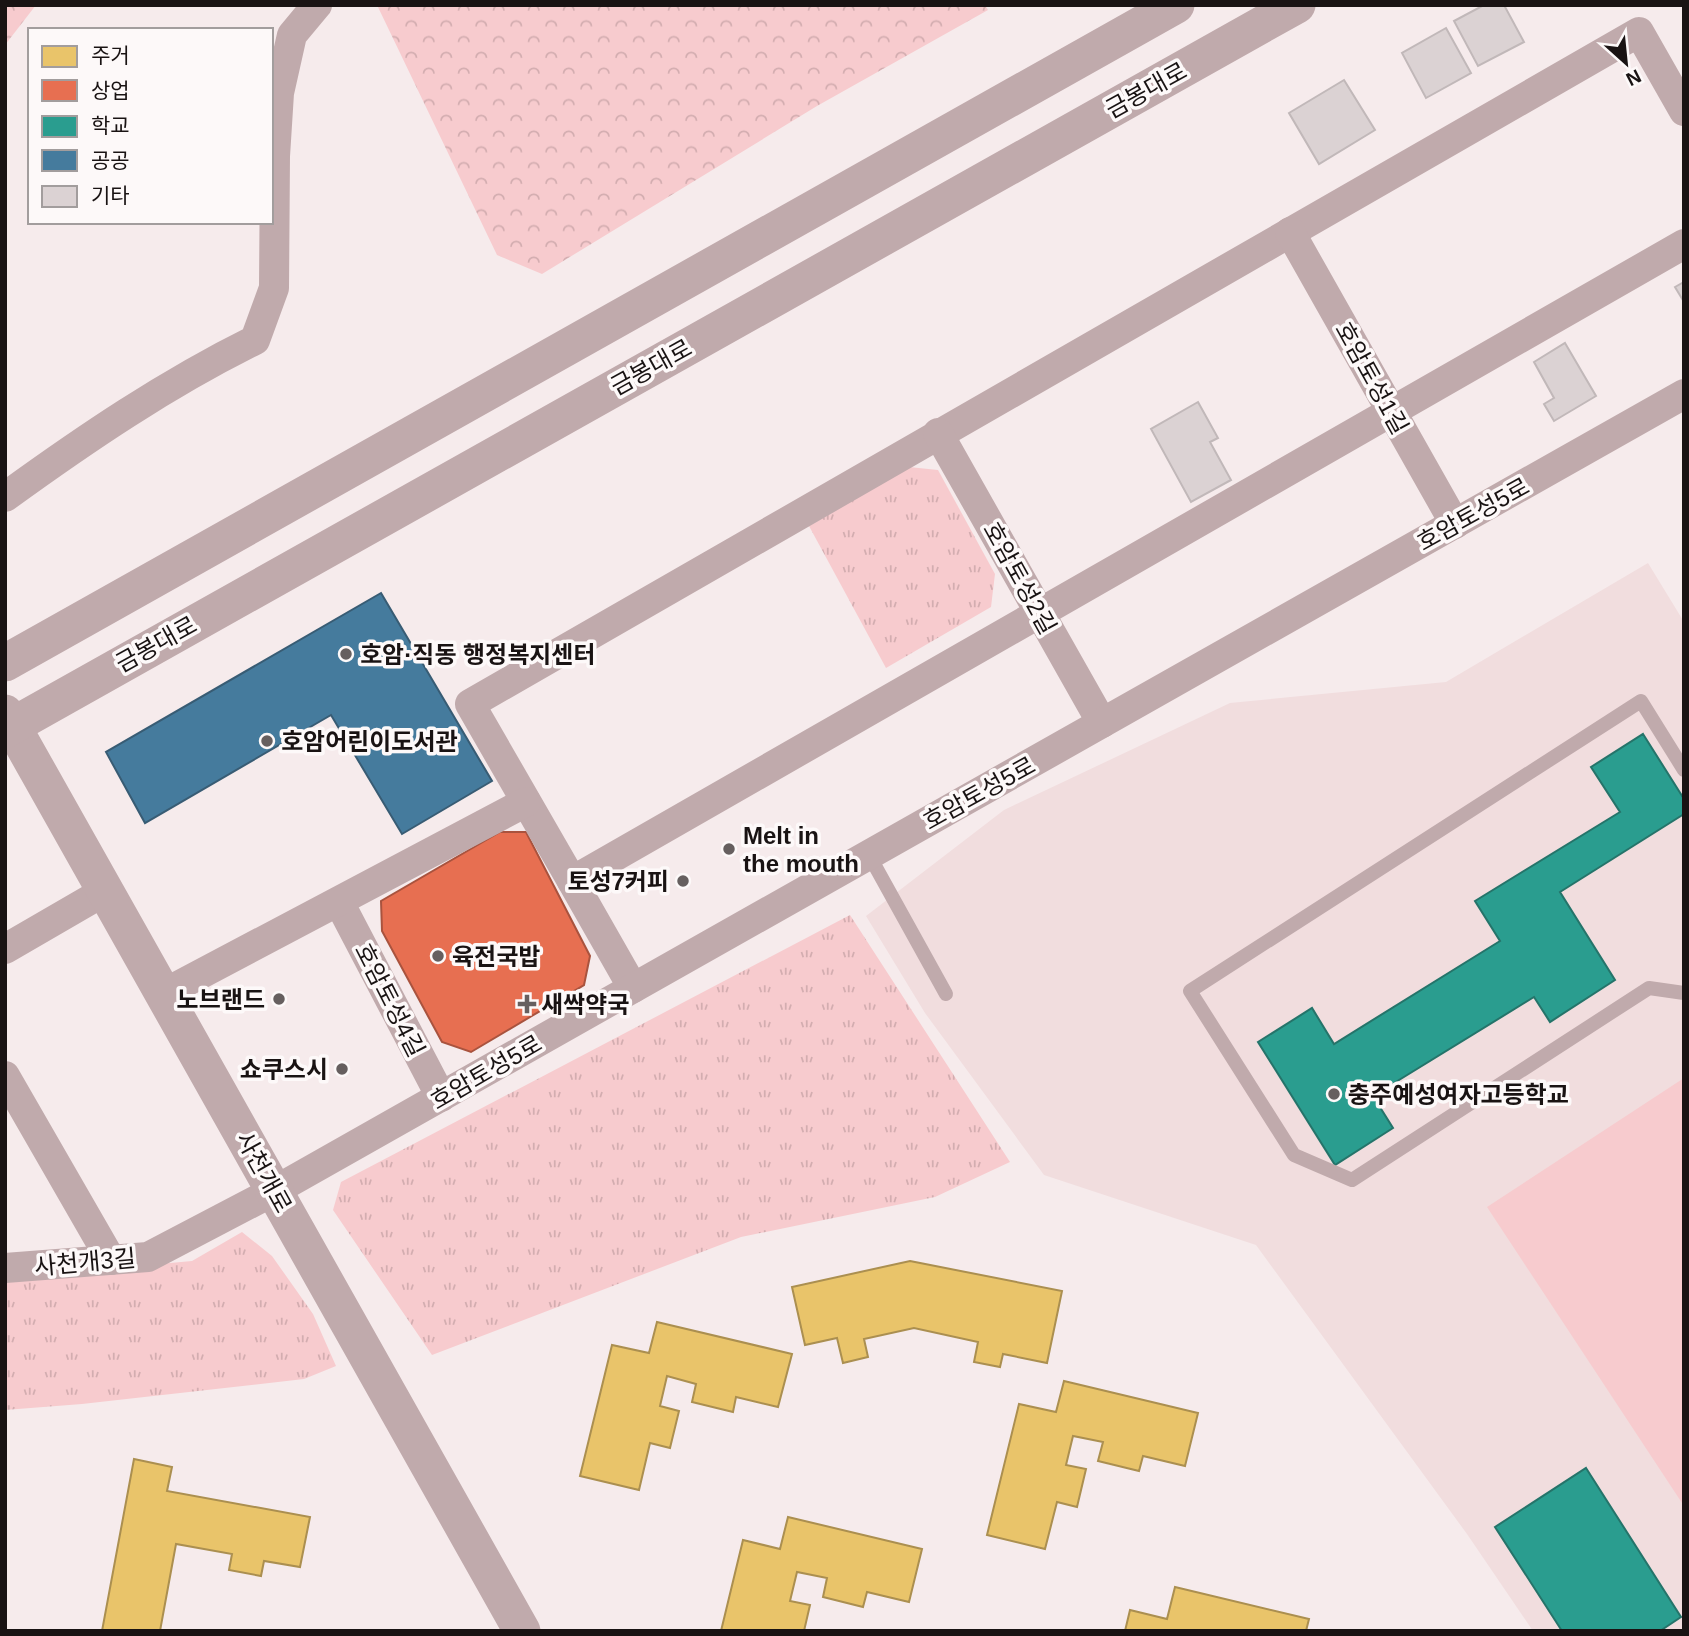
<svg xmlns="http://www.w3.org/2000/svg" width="1689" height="1636" font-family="Helvetica,'Noto Sans KR',sans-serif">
<defs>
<pattern id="forest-crowns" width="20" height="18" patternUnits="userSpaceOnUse" patternTransform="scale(1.75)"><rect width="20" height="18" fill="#f7cbce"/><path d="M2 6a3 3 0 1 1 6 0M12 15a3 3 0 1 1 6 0" fill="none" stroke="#d3adb0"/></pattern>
<pattern id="park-tufts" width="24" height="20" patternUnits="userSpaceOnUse" patternTransform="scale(1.75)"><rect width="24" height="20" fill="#f7cbce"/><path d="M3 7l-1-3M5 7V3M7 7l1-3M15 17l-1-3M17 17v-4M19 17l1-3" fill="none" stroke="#d3adb0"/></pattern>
</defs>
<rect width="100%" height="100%" fill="#f6ebec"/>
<path fill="#f1ddde" d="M1648,563L1684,622V1630L1533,1631L1467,1534L1256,1245L1044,1175L925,1013L866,916L1004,810L1230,703L1446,682Z"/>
<g fill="url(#forest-crowns)">
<path d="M5,5H36L5,45Z"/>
<path d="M377,5H985L988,10L817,106L542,274L497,255Z"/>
</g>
<g fill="url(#park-tufts)">
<path d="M909,467L938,470L995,574L991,607L886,668L809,526Z"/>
<path d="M850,915L1010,1162L935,1197L741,1237L432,1355L333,1210L341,1182Z"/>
<path d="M242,1232L272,1256L313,1314L336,1366L304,1379L82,1404L5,1410V1278L192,1261Z"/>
</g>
<path fill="#f7cbce" d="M1684,1078V1506L1487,1207Z"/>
<g fill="#e9c46a" stroke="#ab8f50" stroke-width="2">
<path d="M910,1261L1062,1291L1047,1363L1003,1354L1000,1367L974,1362L978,1342L914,1328L864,1339L868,1357L843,1363L837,1338L805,1345L792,1287Z"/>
<path d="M657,1322L792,1354L778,1407L736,1397L733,1412L692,1402L696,1384L667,1376L660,1406L679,1411L670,1448L650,1443L639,1490L580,1476L612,1345L649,1353Z"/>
<path d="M1064,1381L1198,1413L1185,1466L1143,1456L1139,1471L1098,1461L1103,1442L1073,1436L1066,1465L1086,1469L1077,1507L1057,1502L1045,1549L987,1535L1019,1404L1056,1412Z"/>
<path d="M134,1459L172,1467L167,1491L310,1517L300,1567L264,1561L261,1576L229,1570L232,1554L176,1544L160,1631H102Z"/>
<path d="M788,1517L922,1549L909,1602L867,1592L863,1607L823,1597L827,1578L797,1572L790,1601L810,1605L804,1631H721L743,1540L780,1549Z"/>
<path d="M1175,1587L1309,1619L1306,1631H1125L1130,1610L1167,1619Z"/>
</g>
<path fill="#e76f51" stroke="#a9533e" stroke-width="2" d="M500,832H526L590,956L584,985L471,1052L442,1042L382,931L381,901Z"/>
<g fill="#2a9d8f" stroke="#25746a" stroke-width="2">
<path d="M1643,734L1684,799V814L1560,892L1615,980L1550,1022L1534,997L1373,1096L1393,1128L1335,1165L1258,1042L1312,1008L1334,1044L1500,941L1475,901L1620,812L1591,767Z"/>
<path d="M1586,1468L1681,1617L1660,1631H1562L1495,1527Z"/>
</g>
<path fill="#457b9d" stroke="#385c74" stroke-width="2" d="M381,593L492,781L402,834L331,715L145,823L106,752Z"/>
<g fill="#dbd2d3" stroke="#c1b8b9" stroke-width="2">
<path d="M1484,5H1504L1524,42L1478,66L1454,21Z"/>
<path d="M1446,28L1471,73L1426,98L1402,53Z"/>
<path d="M1344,80L1375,130L1319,164L1289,113Z"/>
<path d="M1684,282V302L1675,287Z"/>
<path d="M1565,343L1596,396L1554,421L1544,404L1554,398L1534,362Z"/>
<path d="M1198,402L1218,438L1210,442L1231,480L1191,502L1151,429Z"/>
</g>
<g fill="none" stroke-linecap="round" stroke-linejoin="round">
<g stroke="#c0aaac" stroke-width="14">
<path d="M1684,770L1641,701L1190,991L1294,1155L1352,1180L1649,988L1684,993"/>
<path d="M869,855L946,994"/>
</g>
<g stroke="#c0aaac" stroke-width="30">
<path d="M1684,111L1639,32L470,704L572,881L1684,244"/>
<path d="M1290,232L1455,524"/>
<path d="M938,433L1102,723"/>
<path d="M5,497C85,439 166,384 255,340L274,288L275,156L279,93L292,35L317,5"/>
<path d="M572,881L633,988"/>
<path d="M339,902L441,1097"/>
<path d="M5,949L105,891"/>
<path d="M163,994L526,802"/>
<path d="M5,1076L111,1260"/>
<path d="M5,1268L148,1257L274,1191L1684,394"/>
</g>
<g stroke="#c0aaac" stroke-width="37">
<path d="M5,663L1176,5"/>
<path d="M5,713L522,1631"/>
<path d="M5,730L1297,5"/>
</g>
</g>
<g fill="#665f5f" stroke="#fdf9f9" stroke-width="2.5">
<circle cx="346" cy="654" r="7"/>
<circle cx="267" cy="741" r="7"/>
<circle cx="729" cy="849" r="7"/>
<circle cx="683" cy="881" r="7"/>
<circle cx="438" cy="956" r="7"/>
<circle cx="279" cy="999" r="7"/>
<path d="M523.5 993.5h7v7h7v7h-7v7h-7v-7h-7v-7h7z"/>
<circle cx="342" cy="1069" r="7"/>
<circle cx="1334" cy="1094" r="7"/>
</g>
<g text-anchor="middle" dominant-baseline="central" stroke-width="7" stroke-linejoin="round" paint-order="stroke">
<g font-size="24" fill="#191313" stroke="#fdf9f9">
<text transform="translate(1146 90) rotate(-29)">금봉대로</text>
<text transform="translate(651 367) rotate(-29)">금봉대로</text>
<text transform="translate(1372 378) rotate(61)">호암토성1길</text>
<text transform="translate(1473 514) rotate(-29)">호암토성5로</text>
<text transform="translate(1020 578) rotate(61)">호암토성2길</text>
<text transform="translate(156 644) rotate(-29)">금봉대로</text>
<text transform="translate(979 793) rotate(-29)">호암토성5로</text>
<text transform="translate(390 1000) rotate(63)">호암토성4길</text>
<text transform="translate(486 1072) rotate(-30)">호암토성5로</text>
<text transform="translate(264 1172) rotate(61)">사천개로</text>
<text transform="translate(85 1262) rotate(-5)">사천개3길</text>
</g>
<g font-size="24" font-weight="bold" fill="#191313" stroke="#fdf9f9" text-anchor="start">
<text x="360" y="654">호암·직동 행정복지센터</text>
<text x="281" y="741">호암어린이도서관</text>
<text x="743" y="835">Melt in<tspan x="743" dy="28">the mouth</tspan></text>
<text x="669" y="881" text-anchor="end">토성7커피</text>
<text x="452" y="956">육전국밥</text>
<text x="265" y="999" text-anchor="end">노브랜드</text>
<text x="541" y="1004">새싹약국</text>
<text x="328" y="1069" text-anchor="end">쇼쿠스시</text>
<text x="1348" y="1094">충주예성여자고등학교</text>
</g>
</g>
<rect width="1689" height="1636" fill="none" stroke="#191313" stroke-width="14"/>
<rect x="28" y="28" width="245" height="196" fill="#fdf9f9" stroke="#a29d9d" stroke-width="2"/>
<rect x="42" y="46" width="35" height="21" fill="#e9c46a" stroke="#a29d9d" stroke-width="2"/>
<text x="91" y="63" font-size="21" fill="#191313">주거</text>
<rect x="42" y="80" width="35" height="21" fill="#e76f51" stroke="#a29d9d" stroke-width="2"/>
<text x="91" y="98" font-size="21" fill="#191313">상업</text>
<rect x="42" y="116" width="35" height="21" fill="#2a9d8f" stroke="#a29d9d" stroke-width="2"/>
<text x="91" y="133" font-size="21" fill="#191313">학교</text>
<rect x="42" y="150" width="35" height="21" fill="#457b9d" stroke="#a29d9d" stroke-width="2"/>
<text x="91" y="168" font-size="21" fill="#191313">공공</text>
<rect x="42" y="186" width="35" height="21" fill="#dbd2d3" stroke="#a29d9d" stroke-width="2"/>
<text x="91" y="203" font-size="21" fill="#191313">기타</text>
<g transform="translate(1626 63) rotate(153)" stroke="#fdf9f9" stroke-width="5" paint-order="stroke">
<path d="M0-5L12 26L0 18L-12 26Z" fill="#191313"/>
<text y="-10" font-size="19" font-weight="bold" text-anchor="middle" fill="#191313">N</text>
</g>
</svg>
